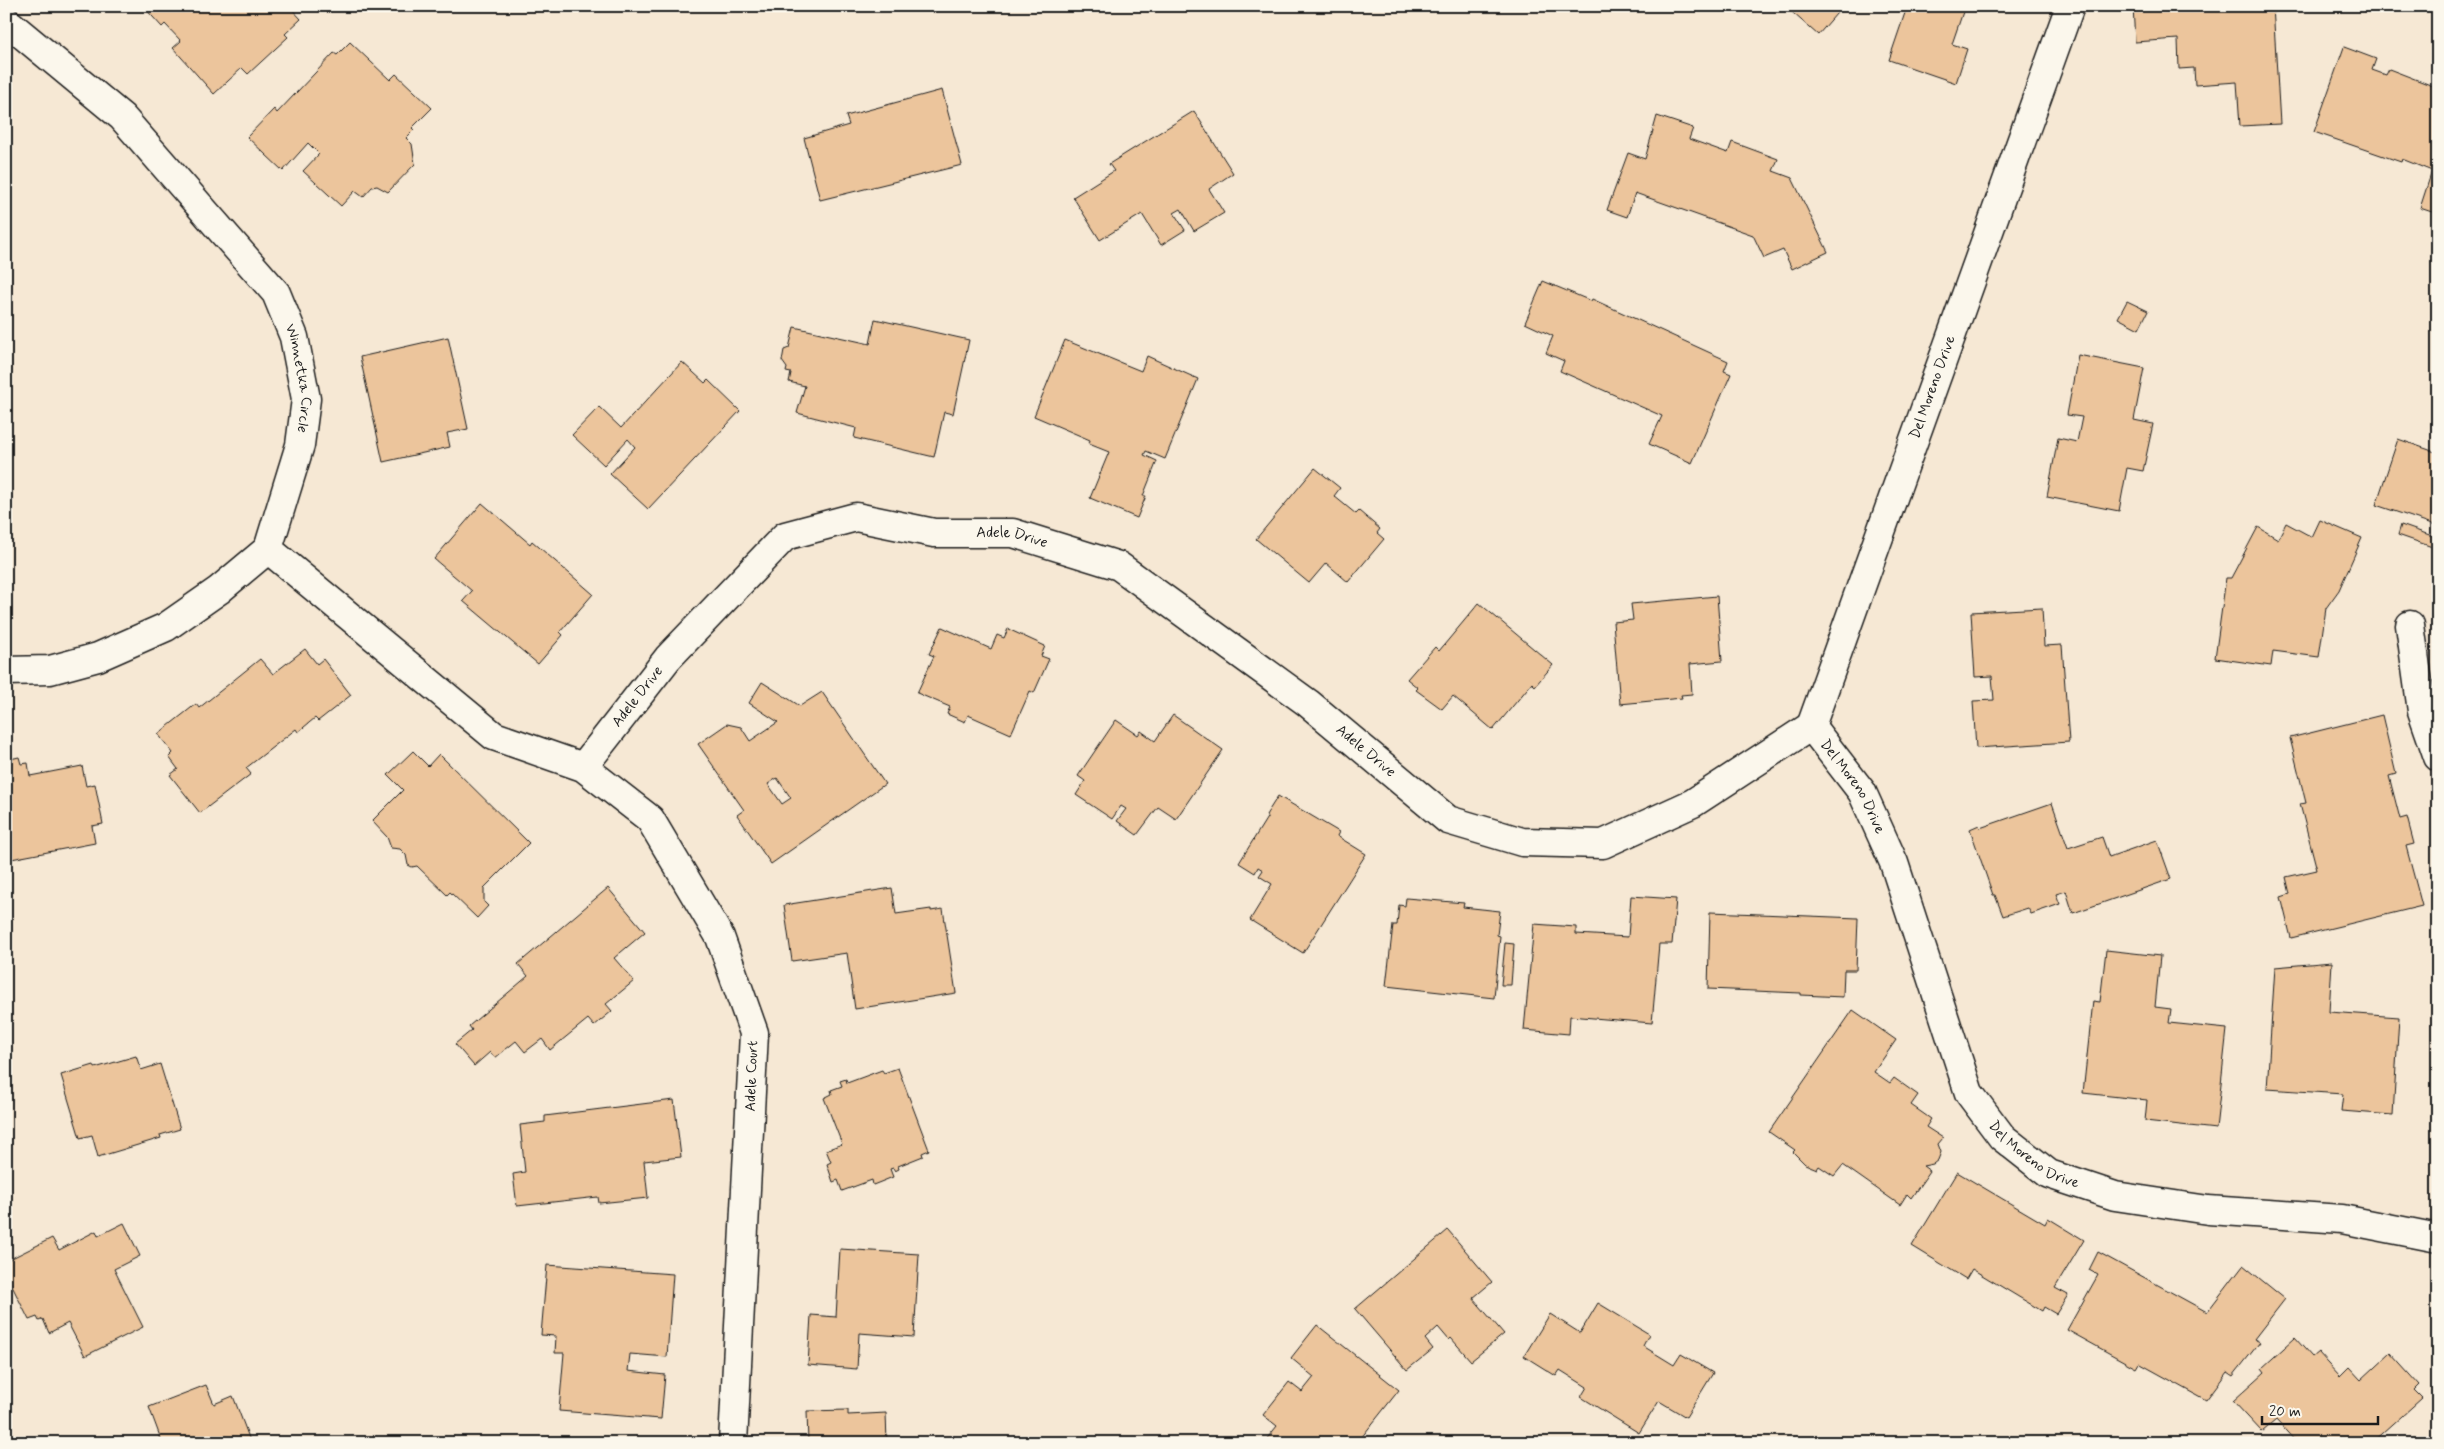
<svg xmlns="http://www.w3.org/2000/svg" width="2444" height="1449" font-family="Mynerve,sans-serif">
<rect width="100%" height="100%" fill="#f6e8d4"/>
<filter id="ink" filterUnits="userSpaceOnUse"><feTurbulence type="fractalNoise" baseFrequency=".02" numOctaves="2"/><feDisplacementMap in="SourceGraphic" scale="10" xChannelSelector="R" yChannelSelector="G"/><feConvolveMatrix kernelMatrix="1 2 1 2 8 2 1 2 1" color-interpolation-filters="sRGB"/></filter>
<g filter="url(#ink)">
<g fill="#ecc59c" stroke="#1c1c1c" fill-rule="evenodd">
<path d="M143,6H289L301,19L285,34L288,37L248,74L242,68L214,94L173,48L181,41L165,24L162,27Z"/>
<path d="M713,6H740L739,11Z"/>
<path d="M1785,6H1843L1818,35Z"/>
<path d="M1904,6H1965L1952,44L1967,49L1956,83L1889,60L1907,7Z"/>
<path d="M2133,6H2273L2280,124L2240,126L2237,82L2195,85L2194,68L2179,69L2178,39L2135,42Z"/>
<path d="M350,42L390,80L396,74L432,108L412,128L414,130L406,138L412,144L415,164L388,192L377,186L372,187L363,197L355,191L341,206L303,171L319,154L308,143L283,171L247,137L274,109L277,113L334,53L337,55Z"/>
<path d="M2344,47L2376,59L2372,70L2386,75L2389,69L2438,88V214L2420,208L2432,171L2402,159L2401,162L2314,132Z"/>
<path d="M942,90L962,165L820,200L804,138L849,125L846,116Z"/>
<path d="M1194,111L1233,173L1209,189L1224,213L1194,231L1181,209L1174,213L1185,230L1161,245L1142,214L1100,240L1073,197L1114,171L1109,164Z"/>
<path d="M1657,116L1693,128L1689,139L1728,153L1732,142L1778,159L1773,171L1792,178L1828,252L1792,269L1783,250L1764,258L1753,235L1635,193L1627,217L1607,210L1628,153L1645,159Z"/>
<path d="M1543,281L1591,301L1592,299L1728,361L1724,371L1731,374L1692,463L1649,444L1662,416L1560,371L1564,361L1546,353L1553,336L1525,323Z"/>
<path d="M2127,301L2148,311L2139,329L2118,318Z"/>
<path d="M875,319L969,340L953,414L944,412L934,457L854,438L856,428L797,413L805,386L789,382L791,373L786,372L787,368L782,361L784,350L789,348L794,327L870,344Z"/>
<path d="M448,337L468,429L447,433L450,447L383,462L360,357Z"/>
<path d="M1065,340L1141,371L1147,356L1198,379L1165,459L1146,451L1144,455L1157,461L1143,496H1146L1137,518L1090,498L1109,452L1089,444L1090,440L1034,416Z"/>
<path d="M2078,355L2144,368L2134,420L2153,424L2143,471L2127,468L2119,511L2047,497L2058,438L2077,442L2082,417L2067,415Z"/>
<path d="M682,362L705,383L708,380L740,411L648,509L610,474L635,447L628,439L604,465L572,435L599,407L621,428Z"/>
<path d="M2398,439L2438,453V526L2376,505Z"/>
<path d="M1315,468L1340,488L1334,496L1356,514L1359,511L1380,529L1377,533L1384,539L1348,582L1326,563L1309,583L1256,539Z"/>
<path d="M482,503L530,544L532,541L593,594L560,632L563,635L538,664L463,601L472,591L434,559Z"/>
<path d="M2320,520L2362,538L2339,590L2326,608L2319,657L2273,651L2271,666L2215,658L2226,578H2231L2258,527L2278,539L2286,523L2312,537Z"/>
<path d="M2401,525L2438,538V549L2398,535Z"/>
<path d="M1717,596L1722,661L1690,664L1692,694L1681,695L1682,698L1620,704L1613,622L1633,620L1631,604Z"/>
<path d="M1479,603L1553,665L1535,686L1532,683L1493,730L1453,696L1442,709L1416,690L1418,688L1407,679L1435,647L1439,651Z"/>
<path d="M2042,608L2044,646L2062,645L2069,742L1976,748L1973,701L1994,700L1992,676L1975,677L1971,612Z"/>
<path d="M942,627L991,649L997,635L1004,638L1008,629L1045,646L1041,656L1049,659L1034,693L1030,691L1011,734L968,715L965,722L947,714L950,707L917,693L934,656L929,654Z"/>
<path d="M305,649L317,664L323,659L351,695L318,721L315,718L298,732L296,729L246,768L251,774L200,813L170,775L178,769L169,757L173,753L158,734L196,704L199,708L260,659L273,674Z"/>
<path d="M762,682L800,706L822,692L885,784L771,864L737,815L744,810L698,744L727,724L741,727L750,741L778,722L749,703ZM777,778L791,798L782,804L768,784Z"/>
<path d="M1173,715L1223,750L1176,819L1158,807L1137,835L1117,821L1126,809L1121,806L1112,819L1076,795L1085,781L1078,776L1116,720L1138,735L1141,731L1155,741Z"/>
<path d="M2382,715L2396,774L2389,776L2400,819L2407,817L2414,844L2406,846L2422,906L2291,938L2281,897L2290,894L2286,877L2317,870L2300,804L2306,803L2290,738Z"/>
<path d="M413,751L428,766L439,754L529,843L484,888V902L488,906L477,918L450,892L447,895L417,866L412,867L408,865L406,855L400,849L391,848L387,837L372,821L403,790L388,775Z"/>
<path d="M19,757L21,764L28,763L30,776L82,766L86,786L95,784L103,824L92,826L95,843L6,860V760Z"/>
<path d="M1278,796L1339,832L1337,836L1366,854L1303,953L1250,920L1272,884L1259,876L1263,870L1258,867L1255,873L1239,863L1268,816L1266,815Z"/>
<path d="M2052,803L2068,848L2102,837L2109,857L2157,840L2171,879L2073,913L2066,891L2056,894L2060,904L2031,914L2028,908L2003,916L1995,895H1993L1970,829L1979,825L1980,828Z"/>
<path d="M608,888L645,932L614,958L634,981L606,1004L612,1011L594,1026L588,1019L550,1050L542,1039L525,1052L516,1041L495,1058L490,1052L474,1066L455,1044L472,1030L469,1026L528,976L518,964Z"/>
<path d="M892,888L896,914L931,909V911L943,909L956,993L855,1009L847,953L792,961L784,905Z"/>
<path d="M1631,896L1676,899L1672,944H1659L1652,1023L1570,1016L1569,1034L1524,1030L1534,924L1576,927V934L1628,937Z"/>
<path d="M1406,898L1464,903L1463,907L1500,911L1497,935L1500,936L1494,998L1386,986L1393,925H1397L1399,905L1405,906Z"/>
<path d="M1710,912L1858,918L1856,970H1844L1843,997L1801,995V993L1708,989Z"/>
<path d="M1505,943L1514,944L1511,985H1501Z"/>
<path d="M2106,950L2160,956L2155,1007L2171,1009L2169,1023L2227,1029L2216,1129L2145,1121L2147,1100L2083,1093L2093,1001L2100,1002Z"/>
<path d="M2332,962L2329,1012L2399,1017L2393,1115L2341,1111L2343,1094L2267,1089L2275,967Z"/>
<path d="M1853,1010L1896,1040L1874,1072L1890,1083L1894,1078L1918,1095L1911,1105L1931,1119L1926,1127L1943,1138L1938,1144L1941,1152L1938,1160L1933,1164L1923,1166L1930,1171L1911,1198L1907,1194L1900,1205L1843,1165L1834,1176L1819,1166L1817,1169L1805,1164L1793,1152L1795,1150L1769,1132Z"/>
<path d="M136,1056L141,1070L160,1064L180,1129L160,1135L161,1138L98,1157L92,1135L80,1138L61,1075L94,1065L95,1068Z"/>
<path d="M898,1068L929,1150L922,1153L923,1156L898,1166L899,1169L895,1171L893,1168L890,1169L893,1177L873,1185L872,1180L842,1191L838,1180L833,1182L827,1164L831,1162L826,1150L842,1144L824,1098L832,1094L831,1090L842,1086L840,1081L846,1079L847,1083L882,1070L884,1073Z"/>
<path d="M674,1100L681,1157L644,1161L648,1198L599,1203L598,1197L517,1206L513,1174L525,1172L520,1125L545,1122V1116Z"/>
<path d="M1957,1172L2045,1224L2048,1218L2084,1240L2055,1288L2068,1295L2056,1314L2044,1307L2042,1311L1972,1269L1966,1279L1912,1246Z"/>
<path d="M124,1223L140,1256L114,1269L143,1327L85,1356L68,1323L49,1333L43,1319L39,1321L37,1317L29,1320L6,1274V1261L52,1238L59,1250L96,1231L98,1236Z"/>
<path d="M1448,1230L1492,1282L1473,1298L1504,1334L1471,1361L1451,1338L1449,1340L1438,1327L1425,1339L1433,1349L1407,1370L1355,1309Z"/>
<path d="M840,1249L919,1254L914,1337L859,1333L857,1369L808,1365L811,1315L836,1317Z"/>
<path d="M2098,1252L2207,1312L2243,1265L2285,1299L2254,1339L2260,1342L2233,1376L2227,1372L2206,1400L2139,1363L2136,1368L2067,1330L2098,1275L2089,1270Z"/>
<path d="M547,1265L673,1274L667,1357L630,1354L628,1371L665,1375L661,1419L559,1411L564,1353H555L556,1336L541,1335Z"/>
<path d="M1598,1303L1649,1334L1643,1346L1674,1365L1681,1354L1713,1373L1686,1417L1659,1401L1639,1433L1581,1397L1587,1387L1560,1370L1556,1376L1524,1356L1550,1314L1580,1333Z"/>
<path d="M1317,1325L1399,1390L1361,1438L1366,1443H1267L1265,1441L1277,1426L1263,1415L1289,1382L1302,1392L1314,1377L1291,1358Z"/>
<path d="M2295,1338L2312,1357L2318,1352L2340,1376L2349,1367L2361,1380L2390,1353L2419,1385L2414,1390L2422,1398L2372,1443H2297L2276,1420L2262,1432L2233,1401L2265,1372L2262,1368Z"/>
<path d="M206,1385L214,1404L233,1396L251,1443H160L162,1442L149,1407Z"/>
<path d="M848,1410V1415L886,1413L887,1443H808L807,1411Z"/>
</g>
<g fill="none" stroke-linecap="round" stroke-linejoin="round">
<g stroke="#1c1c1c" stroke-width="31">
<g id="street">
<path id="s1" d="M6,21L122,117L276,293L294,337L306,399L300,445L268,549L219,590L166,627L98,657L50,670L6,671"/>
<path d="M268,549L494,736L583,767L650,819L720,937L754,1033L733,1443"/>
<path d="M2410,625L2422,711L2438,757"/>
<path id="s2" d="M1811,726L1862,792L1894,863L1969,1093L2002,1137L2049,1174L2115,1196L2208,1210L2342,1219L2438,1238"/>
<path id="s3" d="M1811,726L2070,6"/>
<path id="s4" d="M583,767L668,658L785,536L856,517L934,533H1013L1119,566L1308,703L1448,820L1522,842L1603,844L1693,803L1811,726"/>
</g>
</g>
<use href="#street" stroke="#fbf7ec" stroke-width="28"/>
</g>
</g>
<g text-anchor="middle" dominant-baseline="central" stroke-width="4" stroke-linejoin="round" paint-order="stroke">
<g font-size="15" fill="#1c1c1c" stroke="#fbf7ec">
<text stroke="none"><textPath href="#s1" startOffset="474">Winnetka Circle</textPath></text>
<text stroke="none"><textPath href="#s3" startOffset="360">Del Moreno Drive</textPath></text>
<text stroke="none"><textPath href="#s4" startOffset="539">Adele Drive</textPath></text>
<text stroke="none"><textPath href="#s4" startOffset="89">Adele Drive</textPath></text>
<text stroke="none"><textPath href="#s4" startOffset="959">Adele Drive</textPath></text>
<text stroke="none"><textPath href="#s2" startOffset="74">Del Moreno Drive</textPath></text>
<text transform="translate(752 1076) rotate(-88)">Adele Court</text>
<text stroke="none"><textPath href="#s2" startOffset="495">Del Moreno Drive</textPath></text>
</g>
</g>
<rect width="2444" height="1449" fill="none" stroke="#fbf7ec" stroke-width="25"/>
<rect x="12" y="12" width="2419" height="1424" fill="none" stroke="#1c1c1c" stroke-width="2" filter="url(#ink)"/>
<path d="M2262 1416v8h116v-8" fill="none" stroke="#1c1c1c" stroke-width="2.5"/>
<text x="2269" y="1416" font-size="15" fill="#1c1c1c" stroke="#fbf7ec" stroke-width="4" paint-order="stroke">20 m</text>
</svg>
